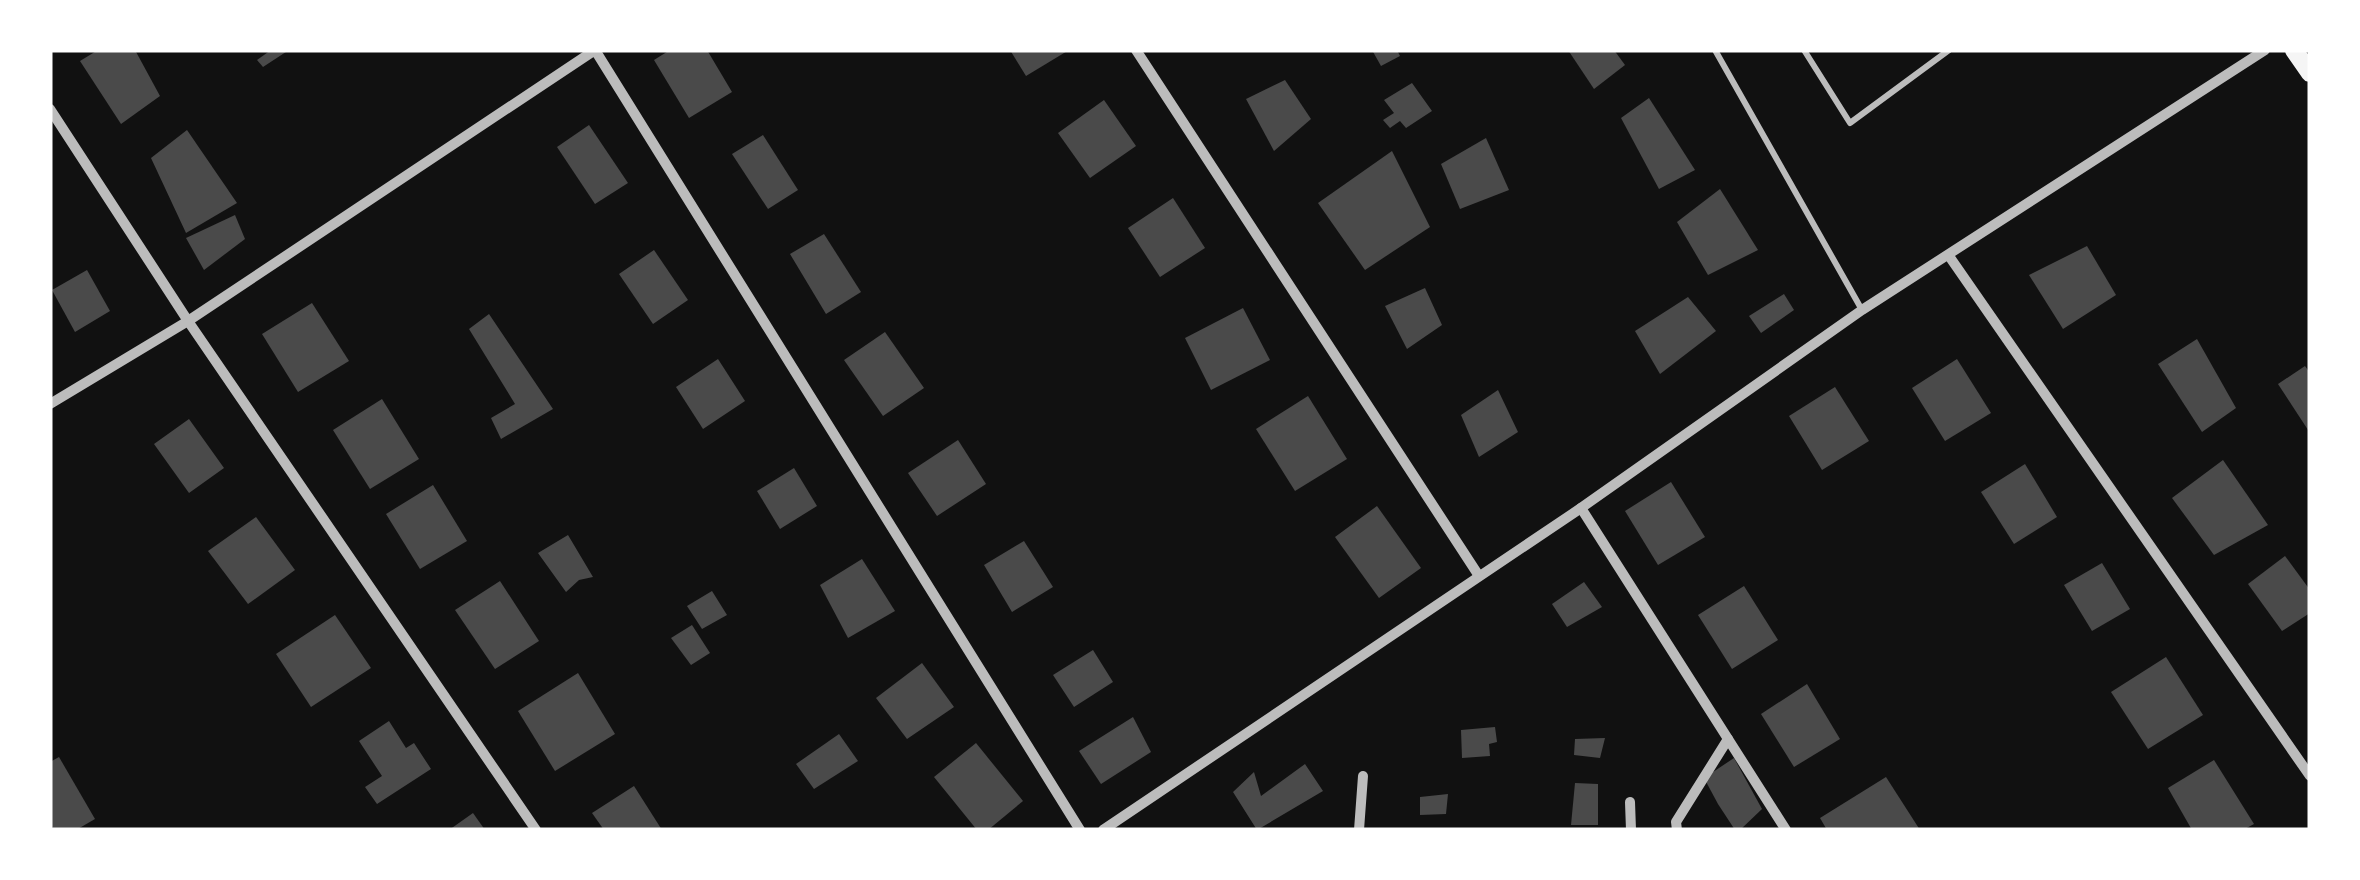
<svg xmlns="http://www.w3.org/2000/svg" width="2360" height="880" font-family="'Work Sans',sans-serif">
<rect width="100%" height="100%" fill="#111"/>
<g fill="#4a4a4a">
<path d="M98,50H135L160,96L121,124L80,61Z"/>
<path d="M271,50H289L263,67L257,60Z"/>
<path d="M670,50H707L732,92L689,118L654,60Z"/>
<path d="M1010,50H1069L1026,76Z"/>
<path d="M1372,50H1397L1400,56L1381,66Z"/>
<path d="M1568,50H1614L1625,65L1594,89Z"/>
<path d="M1285,80L1311,119L1274,151L1246,99Z"/>
<path d="M1412,83L1432,111L1406,128L1400,121L1390,128L1383,120L1394,113L1384,100Z"/>
<path d="M1649,98L1695,170L1659,189L1621,118Z"/>
<path d="M1104,100L1136,146L1090,178L1058,133Z"/>
<path d="M589,125L628,183L595,204L557,147Z"/>
<path d="M187,130L237,203L186,233L151,158Z"/>
<path d="M763,135L798,190L768,209L732,154Z"/>
<path d="M1486,138L1509,190L1460,209L1441,164Z"/>
<path d="M1392,151L1430,227L1365,270L1318,203Z"/>
<path d="M1720,189L1758,250L1708,275L1677,222Z"/>
<path d="M1173,198L1205,248L1160,277L1128,228Z"/>
<path d="M235,215L245,239L204,270L186,238Z"/>
<path d="M824,234L861,292L826,314L790,254Z"/>
<path d="M2087,246L2116,295L2063,329L2029,275Z"/>
<path d="M654,250L688,300L653,324L619,274Z"/>
<path d="M87,270L110,311L75,332L52,290Z"/>
<path d="M1425,288L1442,325L1407,349L1385,306Z"/>
<path d="M1784,294L1794,310L1761,333L1749,316Z"/>
<path d="M1688,297L1716,331L1660,374L1635,331Z"/>
<path d="M312,303L349,361L298,392L262,334Z"/>
<path d="M1243,308L1270,360L1211,390L1185,338Z"/>
<path d="M489,314L553,409L501,439L491,418L515,404L469,329Z"/>
<path d="M885,332L924,388L883,416L844,360Z"/>
<path d="M2197,339L2236,408L2202,432L2158,364Z"/>
<path d="M718,359L745,401L703,429L676,387Z"/>
<path d="M1957,359L1991,413L1945,441L1912,388Z"/>
<path d="M2305,366L2310,373V433L2278,384Z"/>
<path d="M1835,387L1869,441L1822,470L1789,416Z"/>
<path d="M1498,390L1518,432L1479,457L1461,415Z"/>
<path d="M1308,396L1347,459L1295,491L1256,429Z"/>
<path d="M382,399L419,459L370,489L333,430Z"/>
<path d="M189,419L224,468L189,493L154,444Z"/>
<path d="M958,440L986,484L937,516L908,473Z"/>
<path d="M2223,460L2268,525L2214,555L2172,498Z"/>
<path d="M2025,464L2057,517L2014,544L1981,492Z"/>
<path d="M794,468L817,506L780,529L757,491Z"/>
<path d="M1671,482L1705,537L1658,565L1625,511Z"/>
<path d="M433,485L467,541L420,569L386,514Z"/>
<path d="M1377,506L1421,568L1379,598L1335,537Z"/>
<path d="M256,517L295,570L248,604L208,551Z"/>
<path d="M568,535L593,577L579,580L566,592L538,553Z"/>
<path d="M1024,541L1053,587L1012,612L984,565Z"/>
<path d="M2285,556L2310,590V613L2282,631L2248,584Z"/>
<path d="M862,559L895,611L848,638L820,585Z"/>
<path d="M2102,563L2130,609L2092,631L2064,585Z"/>
<path d="M500,581L539,641L495,669L455,610Z"/>
<path d="M1584,582L1602,607L1567,627L1552,604Z"/>
<path d="M1744,586L1778,640L1732,669L1698,615Z"/>
<path d="M712,591L727,615L702,629L687,606Z"/>
<path d="M335,615L371,668L311,707L276,654Z"/>
<path d="M692,625L710,653L691,665L671,638Z"/>
<path d="M1093,650L1113,682L1074,707L1053,675Z"/>
<path d="M2166,657L2203,715L2148,749L2111,692Z"/>
<path d="M922,663L954,707L907,739L876,698Z"/>
<path d="M578,673L615,734L555,771L518,711Z"/>
<path d="M1807,684L1840,739L1794,767L1761,714Z"/>
<path d="M1133,717L1151,752L1101,784L1079,751Z"/>
<path d="M389,721L406,748L414,743L431,769L377,804L365,787L382,776L359,741Z"/>
<path d="M1495,727L1497,742L1489,744L1490,756L1462,758L1461,730Z"/>
<path d="M839,734L858,761L814,789L796,764Z"/>
<path d="M1605,738L1600,758L1574,755L1575,739Z"/>
<path d="M976,743L1023,801L988,830H977L934,777Z"/>
<path d="M59,757L95,819L76,830H54L50,823V762Z"/>
<path d="M1734,758L1762,809L1740,830H1735L1718,804L1704,778Z"/>
<path d="M2214,760L2254,824L2243,830H2192L2168,788Z"/>
<path d="M1305,764L1323,791L1257,830L1233,792L1254,772L1261,796Z"/>
<path d="M1886,777L1920,830H1827L1820,818Z"/>
<path d="M1575,783L1598,784V825H1571Z"/>
<path d="M634,786L662,830H604L592,813Z"/>
<path d="M1448,794L1446,814L1420,815V797Z"/>
<path d="M473,813L485,830H449Z"/>
</g>
<g fill="none" stroke-linecap="round" stroke-linejoin="round">
<g stroke="#bcbcbc" stroke-width="6">
<path d="M1715,50L1862,310"/>
<path d="M1804,50L1850,123L1949,50"/>
</g>
<g stroke="#bcbcbc" stroke-width="10">
<path d="M1136,50L1479,576"/>
<path d="M50,109L188,321L536,830"/>
<path d="M1949,256L2310,776"/>
<path d="M50,404L188,321L595,50L1080,830"/>
<path d="M1581,508L1786,830"/>
<path d="M1630,802L1631,830"/>
<path d="M1103,830L1581,508L1862,310L2265,50"/>
<path d="M1359,830L1363,776"/>
<path d="M1677,830L1676,822L1728,739"/>
</g>
<path stroke="#f5f5f5" stroke-width="18" d="M2294,50L2310,73"/>
</g>
<rect width="2360" height="880" fill="none" stroke="#ffffff" stroke-width="105"/>
</svg>
